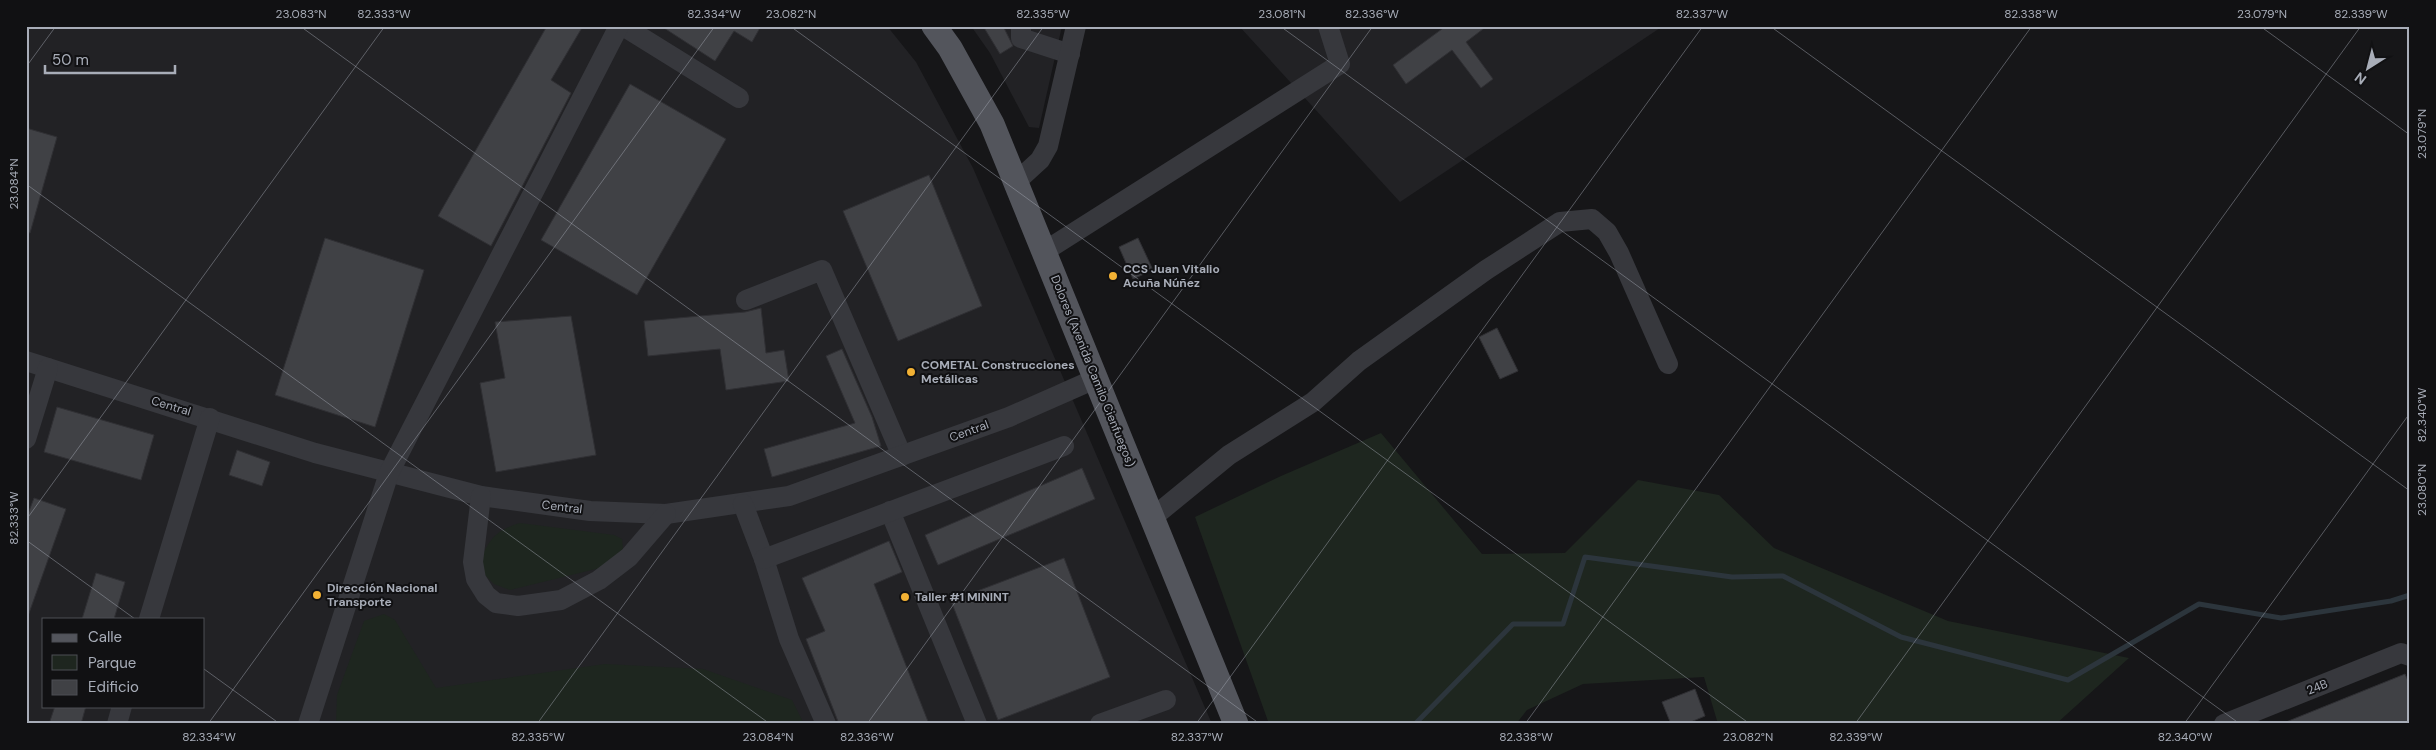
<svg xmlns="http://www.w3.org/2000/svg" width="2436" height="750" font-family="'DM Sans',sans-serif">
<rect width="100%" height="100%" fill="#161618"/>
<g fill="#222225" fill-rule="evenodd">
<path d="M26,26H887L916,62L973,168L1212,724H26ZM44,619H204V706H44Z"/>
<path d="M971,26H1062L1039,128L1029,127L990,53Z"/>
<path d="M1239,26H1663L1400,202Z"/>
</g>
<g fill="#1e261f">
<path d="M1381,433L1482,554L1565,553L1638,480L1719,495L1774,548L1948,621L2129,658L2056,724H1718L1704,677L1583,684L1527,710L1516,724H1269L1195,517L1281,476Z"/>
<path d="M520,523L614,535L622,539L623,549L600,568L510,590L494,584L485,575L480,561C489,539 496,530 520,523Z"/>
<path d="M384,614L395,620L436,688L605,664L703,669L792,700L804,724H336L337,695L364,621Z"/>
</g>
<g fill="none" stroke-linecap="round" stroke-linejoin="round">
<path stroke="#2c353c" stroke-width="5" d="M1415,724L1513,624H1563L1585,557L1732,577L1783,576L1901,637L2068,680L2199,604L2281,618L2391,601L2410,595"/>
</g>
<g fill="#404145" stroke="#303034">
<path d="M547,26H583L551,80L571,93L491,246L438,216Z"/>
<path d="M661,26H761L752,42L734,31L715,61Z"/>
<path d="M983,26H1003L1013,46L1000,54Z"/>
<path d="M1446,26H1487L1466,42L1493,79L1481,88L1452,50L1406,84L1393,65Z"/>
<path d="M630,84L726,139L637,295L541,240Z"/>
<path d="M26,128L57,137L30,233L26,232Z"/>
<path d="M929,175L982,306L898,341L843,211Z"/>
<path d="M325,238L424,270L375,427L275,395Z"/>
<path d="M1138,238L1153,270L1133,279L1119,247Z"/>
<path d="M761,308L766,353L784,350L789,381L726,390L720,349L648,356L644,321L745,312Z"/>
<path d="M571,316L596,455L496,472L480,383L505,378L495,322Z"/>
<path d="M1497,328L1518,371L1500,379L1479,337Z"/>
<path d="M842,349L872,417L881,446L772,477L764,449L855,423L826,356Z"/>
<path d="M57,407L154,435L141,480L44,452Z"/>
<path d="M237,450L270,462L262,486L229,475Z"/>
<path d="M1082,468L1095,499L938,565L925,535Z"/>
<path d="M34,498L66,509L28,616H26V519Z"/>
<path d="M889,541L902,572L874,584L929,724H839L806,639L825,631L802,578Z"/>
<path d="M1064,558L1110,677L998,720L951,601Z"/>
<path d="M96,573L125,582L114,619H82Z"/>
<path d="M2405,674L2410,685V724H2281Z"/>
<path d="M1695,689L1705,716L1686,724H1671L1662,702Z"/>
<path d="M55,706H86L81,724H49Z"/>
</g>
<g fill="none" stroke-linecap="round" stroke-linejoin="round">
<g stroke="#37383d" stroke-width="20">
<path d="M623,26L739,98"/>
<path d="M1021,26V38L1070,54"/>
<path d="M1016,182L1040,160L1048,146L1076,26"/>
<path d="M1045,251L1340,64L1328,26"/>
<path d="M746,300L822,270L902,456"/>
<path d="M26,361L315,453L481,496L590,511L666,514L789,496L1009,417L1095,379"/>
<path d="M26,439L48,368"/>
<path d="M481,496L473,562L476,579L486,595L496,603L518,606L561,600L599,580L629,557L666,514"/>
<path d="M743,504L764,559L789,639L826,724"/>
<path d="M890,511L977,724"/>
<path d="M1152,518L1229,455L1313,402L1359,361L1486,270L1560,222L1592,219L1607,232L1619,253L1668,364"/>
<path d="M764,559L1064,446"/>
<path d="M149,619L210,418"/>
<path d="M117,724L122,706"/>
<path d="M308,724L389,473L619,26"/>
<path d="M1100,724L1166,700"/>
<path d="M2224,724L2401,653L2410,656"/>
</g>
<path stroke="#53555c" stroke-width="25" d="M934,26L950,48L992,124L1236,724"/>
</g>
<path fill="none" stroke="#a8adb8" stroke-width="1" stroke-opacity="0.45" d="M300,26L1260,724M790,26L1750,724M1280,26L2240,724M1770,26L2410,491M2260,26L2410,135M26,67L56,26M26,184L770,724M26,520L385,26M26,540L135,619M204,669L280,724M208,724L715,26M537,724L1044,26M867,724L1373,26M1196,724L1703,26M1525,724L2032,26M1855,724L2361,26M2184,724L2410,413"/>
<g fill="#f2b134" stroke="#111113" stroke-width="2">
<circle cx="1113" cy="276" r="5"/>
<circle cx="911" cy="372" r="5"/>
<circle cx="317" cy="595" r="5"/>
<circle cx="905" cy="597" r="5"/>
</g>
<g text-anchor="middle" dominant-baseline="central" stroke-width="4" stroke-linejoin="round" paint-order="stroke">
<g font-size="12" font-weight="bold" fill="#a8adb8" stroke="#111113" text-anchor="start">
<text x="1123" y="269">CCS Juan Vitalio<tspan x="1123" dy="14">Acuña Núñez</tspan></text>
<text x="921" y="365">COMETAL Construcciones<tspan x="921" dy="14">Metálicas</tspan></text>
<text x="327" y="588">Dirección Nacional<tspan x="327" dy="14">Transporte</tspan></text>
<text x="915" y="597">Taller #1 MININT</text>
</g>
<g font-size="12" fill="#a8adb8" stroke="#111113">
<text transform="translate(1093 371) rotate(68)">Dolores (Avenida Camilo Cienfuegos)</text>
<text transform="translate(171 406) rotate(17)">Central</text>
<text transform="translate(969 431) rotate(-20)">Central</text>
<text transform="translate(562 507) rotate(7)">Central</text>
<text transform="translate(2317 687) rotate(-22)">24B</text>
</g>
</g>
<rect width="2436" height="750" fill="none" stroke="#111113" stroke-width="55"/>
<rect x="42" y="618" width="162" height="90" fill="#111113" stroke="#4d4f55"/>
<rect x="52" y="634" width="25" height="8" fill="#53555c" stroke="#4d4f55"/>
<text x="88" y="642" font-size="15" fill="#a8adb8">Calle</text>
<rect x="52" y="655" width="25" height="15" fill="#1e261f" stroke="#4d4f55"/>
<text x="88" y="668" font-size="15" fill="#a8adb8">Parque</text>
<rect x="52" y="680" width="25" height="15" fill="#404145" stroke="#4d4f55"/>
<text x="88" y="692" font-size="15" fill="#a8adb8">Edificio</text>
<g transform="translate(2368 68) rotate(216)" stroke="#111113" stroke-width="4" paint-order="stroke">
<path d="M0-4L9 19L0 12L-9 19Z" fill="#a8adb8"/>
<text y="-8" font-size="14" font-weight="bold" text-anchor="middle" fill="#a8adb8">N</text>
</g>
<path d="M45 65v8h130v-8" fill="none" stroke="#a8adb8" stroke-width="2.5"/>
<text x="52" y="65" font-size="15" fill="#a8adb8" stroke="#111113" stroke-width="4" paint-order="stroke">50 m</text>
<rect x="28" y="28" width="2380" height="694" fill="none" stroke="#a8adb8" stroke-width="2"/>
<g font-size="12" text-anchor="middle" fill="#a8adb8">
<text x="301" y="18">23.083°N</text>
<text x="384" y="18">82.333°W</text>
<text x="714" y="18">82.334°W</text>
<text x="791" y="18">23.082°N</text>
<text x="1043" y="18">82.335°W</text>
<text x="1282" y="18">23.081°N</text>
<text x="1372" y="18">82.336°W</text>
<text x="1702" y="18">82.337°W</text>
<text x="2031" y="18">82.338°W</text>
<text x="2262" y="18">23.079°N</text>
<text x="2361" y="18">82.339°W</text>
<text transform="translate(2422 134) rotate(-90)" y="4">23.079°N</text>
<text transform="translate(14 184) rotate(-90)" y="4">23.084°N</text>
<text transform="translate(2422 415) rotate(-90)" y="4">82.340°W</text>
<text transform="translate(2422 490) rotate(-90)" y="4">23.080°N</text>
<text transform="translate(14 518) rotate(-90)" y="4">82.333°W</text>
<text x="209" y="741">82.334°W</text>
<text x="538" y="741">82.335°W</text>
<text x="768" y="741">23.084°N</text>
<text x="867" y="741">82.336°W</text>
<text x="1197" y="741">82.337°W</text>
<text x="1526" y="741">82.338°W</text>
<text x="1748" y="741">23.082°N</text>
<text x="1856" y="741">82.339°W</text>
<text x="2185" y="741">82.340°W</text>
</g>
</svg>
